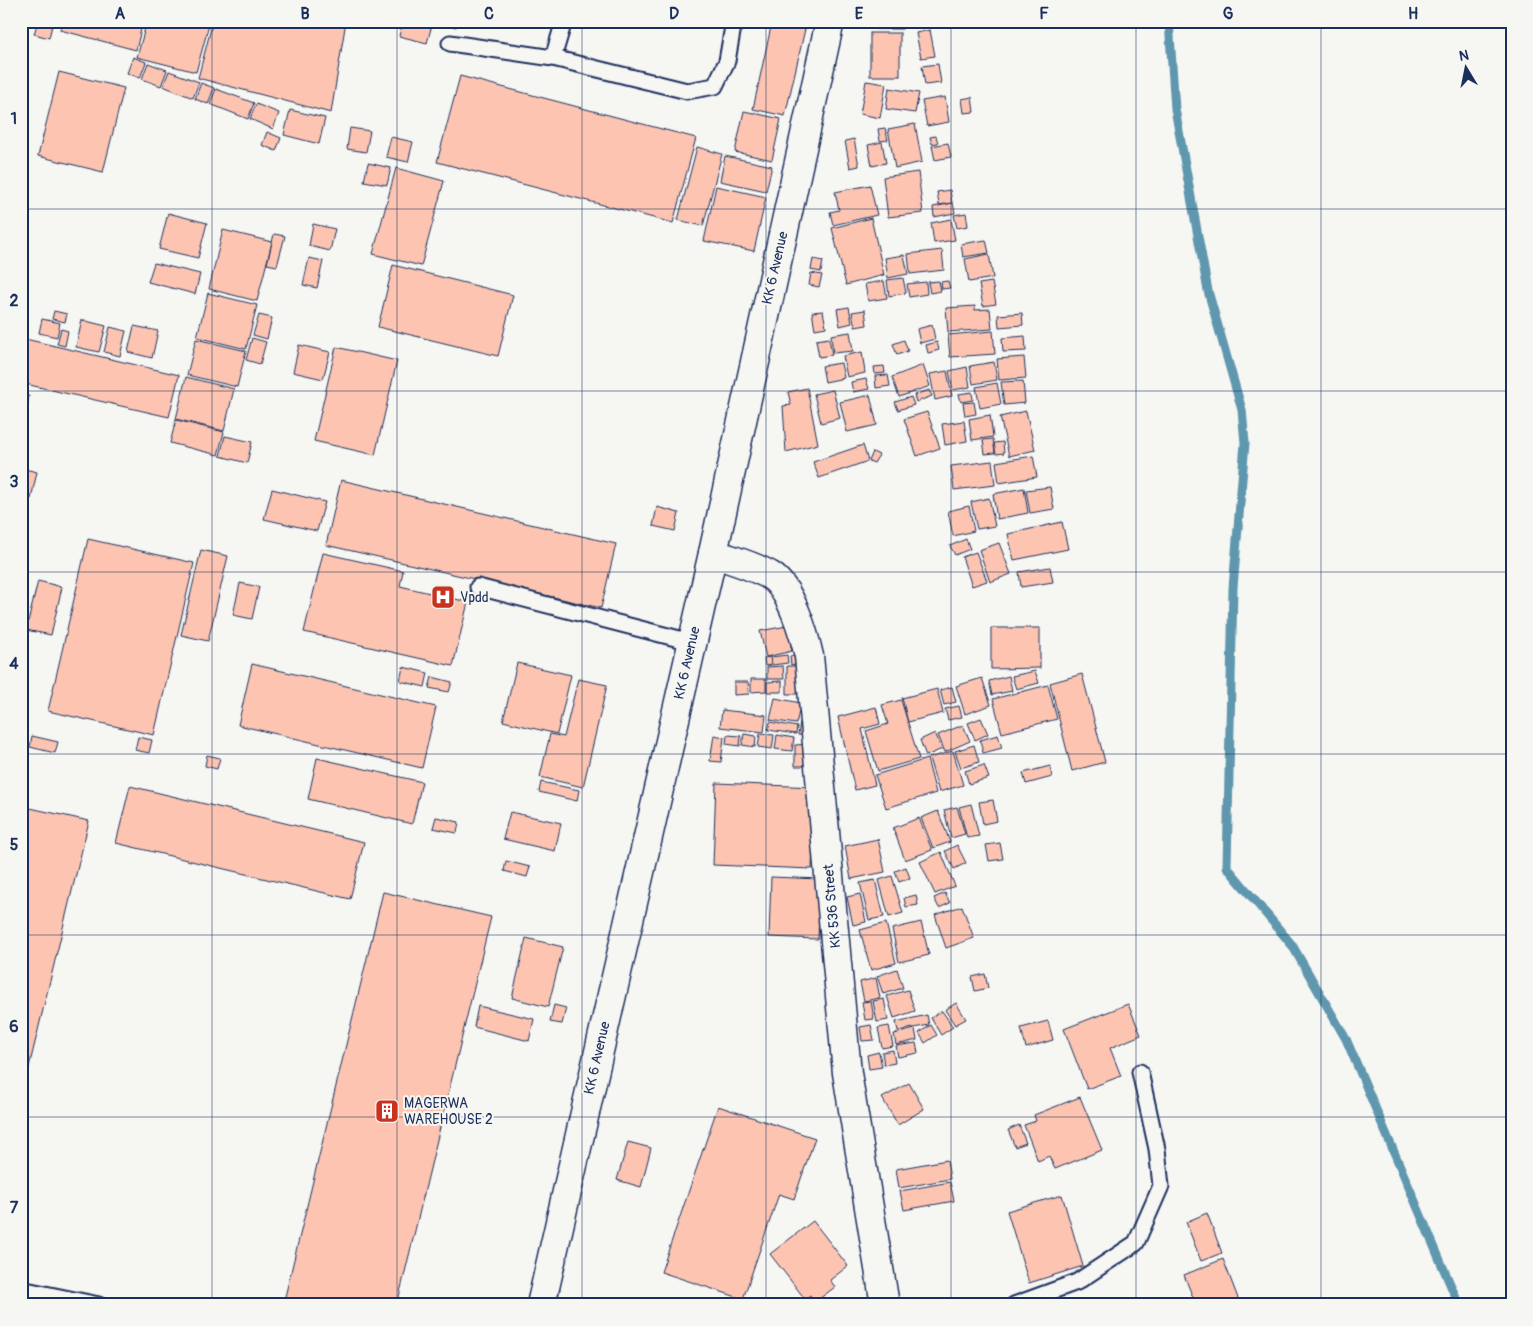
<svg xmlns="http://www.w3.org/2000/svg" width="1533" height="1326" font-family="Pangolin,sans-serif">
<rect width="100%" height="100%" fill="#f6f6f2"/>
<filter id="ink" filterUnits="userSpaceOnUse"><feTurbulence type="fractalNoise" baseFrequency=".02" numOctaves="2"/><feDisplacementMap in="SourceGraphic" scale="10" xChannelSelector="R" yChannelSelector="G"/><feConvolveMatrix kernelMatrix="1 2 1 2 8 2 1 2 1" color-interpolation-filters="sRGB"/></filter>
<g filter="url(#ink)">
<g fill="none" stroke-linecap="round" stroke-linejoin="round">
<path stroke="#5e97af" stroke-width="9" d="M1169,21L1175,109L1208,291L1242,410L1245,443L1233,588L1227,867L1292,945L1346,1039L1459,1305"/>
</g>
<g fill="#fdc5b1" stroke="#1b2f5e">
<path d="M38,21H53L49,38L34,34Z"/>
<path d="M62,21H143L136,50L60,30Z"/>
<path d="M147,21H210L196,72L137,57Z"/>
<path d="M213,21H346L331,113L198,78Z"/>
<path d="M403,21H433L427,43L399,36Z"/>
<path d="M435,21H458L456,27Z"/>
<rect x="876" y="21" width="26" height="8"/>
<path d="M910,21H926L927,26L911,27Z"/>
<path d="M772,22L805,29L785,116L753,109Z"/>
<path d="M930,30L935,56L921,58L916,33Z"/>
<rect x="870" y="33" width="30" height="43"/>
<path d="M133,57L146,62L140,78L127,73Z"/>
<path d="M148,63L167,70L161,86L142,79Z"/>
<path d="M938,64L941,83L925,85L922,66Z"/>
<path d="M169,71L199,82L193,98L163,86Z"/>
<path d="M59,72L124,88L103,172L38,156Z"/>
<path d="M460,76L696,138L673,223L437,162Z"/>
<path d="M866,81L886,84L880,118L860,114Z"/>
<path d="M201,83L214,88L208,104L195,99Z"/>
<path d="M889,88L919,93L915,113L886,109Z"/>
<path d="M216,89L254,103L248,119L210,104Z"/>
<path d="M945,97L949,122L927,126L922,101Z"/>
<path d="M972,97L974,112L964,113L962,99Z"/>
<path d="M256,104L279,113L273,129L250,119Z"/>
<path d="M290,110L325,118L319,144L284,135Z"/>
<path d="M744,111L781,119L772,160L735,152Z"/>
<path d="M915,124L922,162L895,168L888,129Z"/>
<path d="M350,128L370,131L366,152L347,149Z"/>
<path d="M885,128L888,140L880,141L878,129Z"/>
<path d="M267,132L281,138L276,151L262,145Z"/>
<path d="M936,136L938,143L932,144L930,137Z"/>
<path d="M391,137L413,142L408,162L386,157Z"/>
<path d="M854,139L859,166L850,168L845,141Z"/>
<path d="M882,142L886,163L872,166L868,145Z"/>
<path d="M948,143L951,157L935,160L932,146Z"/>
<path d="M697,147L722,154L703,226L678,220Z"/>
<path d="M725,156L772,166L766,191L720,181Z"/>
<path d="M368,163L391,168L387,185L364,181Z"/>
<path d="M396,168L444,181L421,266L373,254Z"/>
<path d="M918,172L923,213L888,217L883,177Z"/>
<path d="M870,185L877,215L833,225L830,212L839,210L835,192Z"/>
<path d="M716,186L766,197L754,251L704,241Z"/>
<path d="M950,190L952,203L939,205L937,192Z"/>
<path d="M953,203L955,213L934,217L933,207Z"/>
<path d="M168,213L207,223L198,258L159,249Z"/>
<path d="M966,213L968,226L957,228L954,215Z"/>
<path d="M871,218L884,275L846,285L832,228Z"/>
<path d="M951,219L955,240L934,243L931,223Z"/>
<path d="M313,224L335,229L330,251L309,246Z"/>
<path d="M223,230L272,242L257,301L209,289Z"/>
<path d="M274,234L285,236L277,266L267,264Z"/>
<path d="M986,240L989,253L963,257L961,244Z"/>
<path d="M942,250L944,270L910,274L908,254Z"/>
<path d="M989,254L993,278L969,282L965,259Z"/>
<path d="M904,255L908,274L888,278L885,258Z"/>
<path d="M309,258L323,261L317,288L303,285Z"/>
<path d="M813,259L823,261L821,272L811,270Z"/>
<path d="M154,263L200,274L195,294L148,282Z"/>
<path d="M393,265L513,295L498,356L378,327Z"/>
<path d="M811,273L822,275L819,287L809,285Z"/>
<path d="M903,278L906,293L889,296L887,280Z"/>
<path d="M884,281L887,298L868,301L865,284Z"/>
<path d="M939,281L941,291L930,293L928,282Z"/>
<path d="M948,281L950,288L942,289L941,282Z"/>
<path d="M926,282L927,294L909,297L907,284Z"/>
<path d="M992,282L996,304L983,306L979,284Z"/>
<path d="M208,293L257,305L246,349L197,337Z"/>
<path d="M975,306V310L990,309L992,329L948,332L946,308Z"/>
<path d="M849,307L852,323L840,326L837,309Z"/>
<path d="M865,310L867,325L855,327L852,312Z"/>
<path d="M54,311L67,314L65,322L52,319Z"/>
<path d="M823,311L826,327L815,329L812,312Z"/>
<path d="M1022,313L1023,325L999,327L998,315Z"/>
<path d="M259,315L272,318L267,339L253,335Z"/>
<path d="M42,319L60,323L57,337L39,333Z"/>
<path d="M82,320L106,326L99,352L76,347Z"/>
<path d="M932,325L935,339L920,343L917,329Z"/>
<path d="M134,326L158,331L152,358L128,352Z"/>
<path d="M110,327L126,331L120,356L104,352Z"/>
<path d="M61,329L68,331L65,346L57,344Z"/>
<path d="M993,331L995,354L950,357L948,335Z"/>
<path d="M850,332L853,351L833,353L831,335Z"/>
<path d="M1025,336L1026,351L1003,352L1002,338Z"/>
<path d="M21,338L179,375L169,417L21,383Z"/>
<path d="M252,338L266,342L260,364L246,360Z"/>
<path d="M829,338L832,355L819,357L816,340Z"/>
<path d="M196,339L246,351L237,387L187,375Z"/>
<path d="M904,340L908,351L897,355L893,344Z"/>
<path d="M937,342L939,350L928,353L926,345Z"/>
<path d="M299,345L330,352L323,379L293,372Z"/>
<path d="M336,347L397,361L375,455L314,441Z"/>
<path d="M862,352L865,373L847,377L843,356Z"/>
<path d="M1024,357L1026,378L999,380L997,359Z"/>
<path d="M994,362L997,380L973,384L970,366Z"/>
<path d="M841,363L844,378L825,382L822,366Z"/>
<path d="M923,365L930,386L899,397L892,377Z"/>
<path d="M884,366L885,373L875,374L874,367Z"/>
<path d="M967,367L970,387L953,390L949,371Z"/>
<path d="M947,371L952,396L935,400L930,374Z"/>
<path d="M888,375L890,386L876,388L875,376Z"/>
<path d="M186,377L234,389L224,431L176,419Z"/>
<path d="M866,379L869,389L853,392L851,382Z"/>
<path d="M1023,381L1025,403L1004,405L1001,382Z"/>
<path d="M997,383L1001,404L980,408L976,387Z"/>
<path d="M807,388L818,444L786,452L783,406L791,405L788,392Z"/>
<path d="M833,390L840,418L821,423L814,394Z"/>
<path d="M929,390L932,396L916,402L914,395Z"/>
<path d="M972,392L973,400L961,402L959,394Z"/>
<path d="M21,395L29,396L26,411L21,410Z"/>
<path d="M870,395L877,425L847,432L840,402Z"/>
<path d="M911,397L914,405L898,410L895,402Z"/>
<path d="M974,402L976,414L965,416L963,403Z"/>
<path d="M1026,411L1035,450L1009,456L1000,417Z"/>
<path d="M927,412L940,448L917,456L904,419Z"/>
<path d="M990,415L993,437L972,440L969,419Z"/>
<path d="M176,420L224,432L218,455L170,443Z"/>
<path d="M964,421L967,441L945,445L942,424Z"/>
<path d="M225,436L252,442L247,463L220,456Z"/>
<path d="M993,439L995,453L985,454L983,440Z"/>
<path d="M1003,442L1004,453L996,454L994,443Z"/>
<path d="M863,445L868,461L819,478L813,462Z"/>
<path d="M873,452L879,455L874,463L869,461Z"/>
<path d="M1033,456L1037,477L999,483L996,462Z"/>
<path d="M992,461L995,485L954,490L951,466Z"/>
<path d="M21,468L37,472L31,499L21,497Z"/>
<path d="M341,480L616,544L601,608L326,545Z"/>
<path d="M1050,487L1054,509L1030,513L1026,490Z"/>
<path d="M1024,488L1028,513L997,519L993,494Z"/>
<path d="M272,489L325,502L317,531L264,519Z"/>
<path d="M989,498L995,526L977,529L971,502Z"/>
<path d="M969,506L974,531L953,536L948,511Z"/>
<path d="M657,507L679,513L675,531L653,526Z"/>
<path d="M1062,522L1068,549L1014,560L1008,534Z"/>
<path d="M88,539L194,563L154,735L48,711Z"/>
<path d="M966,539L970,549L955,555L950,546Z"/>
<path d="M999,543L1011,574L990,582L979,550Z"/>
<path d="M201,550L228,556L208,641L181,635Z"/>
<path d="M976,552L987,581L972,586L962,557Z"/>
<path d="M323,553L403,571L400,586L468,602L453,666L304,632Z"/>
<path d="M1050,567L1053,582L1021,587L1019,572Z"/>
<path d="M38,581L62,587L51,635L26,630Z"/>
<path d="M240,583L259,587L252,619L233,615Z"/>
<path d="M787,626L792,651L766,657L760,631Z"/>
<path d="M991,628H1040V668L991,669Z"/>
<path d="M787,655L788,663L772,665L771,657Z"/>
<path d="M798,655L800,663L791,665L790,656Z"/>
<path d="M770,657L771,665L765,666L764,658Z"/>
<path d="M517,663L571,675L557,734L503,721Z"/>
<path d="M252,664L436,707L422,768L238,725Z"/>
<path d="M783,666L784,679H767V667Z"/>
<path d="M787,666H803L804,694H787Z"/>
<path d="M403,667L428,673L425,687L400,681Z"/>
<path d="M1035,671L1039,683L1016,689L1012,676Z"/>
<path d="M1082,674L1105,762L1072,771L1050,683Z"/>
<path d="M1009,676L1012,691L992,695L989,681Z"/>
<path d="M432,677L452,682L449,692L429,688Z"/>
<path d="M982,678L991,705L965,714L956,686Z"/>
<path d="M578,679L607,685L583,787L540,777L550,734L564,737Z"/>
<path d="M751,679H766V691L751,692Z"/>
<path d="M782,681V692H767V682Z"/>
<path d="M734,682H748L749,694L734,695Z"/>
<path d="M1048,685L1057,719L1002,733L993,699Z"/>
<path d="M952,687L956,702L944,705L940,690Z"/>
<path d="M937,689L943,713L908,722L902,698Z"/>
<path d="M775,698L801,703L796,724L770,720Z"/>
<path d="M901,700L919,759L878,771L866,731L888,724L882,705Z"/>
<path d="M959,706L962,717L948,720L945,709Z"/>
<path d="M876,707L880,724L862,729L875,785L855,790L838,717Z"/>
<path d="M722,710L766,715L764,732L720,727Z"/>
<path d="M981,718L988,734L975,740L968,723Z"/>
<path d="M770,722L797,727L796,734L768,730Z"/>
<path d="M800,722L811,724L809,736L798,735Z"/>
<path d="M963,725L970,741L945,752L938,735Z"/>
<path d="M935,733L942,749L926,756L920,740Z"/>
<path d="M744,734L756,736L755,747L742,745Z"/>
<path d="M760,734L774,735L772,749L758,747Z"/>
<path d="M714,735L724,737L721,762L710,761Z"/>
<path d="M727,735L741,736L740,746L726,744Z"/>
<path d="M777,735L794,738L792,751L775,749Z"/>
<path d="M998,735L1002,748L983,753L980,740Z"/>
<path d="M32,736L58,742L55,753L30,747Z"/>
<path d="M138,737L152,740L149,753L135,750Z"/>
<path d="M810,744V766H795V745Z"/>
<path d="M974,745L979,762L961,768L955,751Z"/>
<path d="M953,751L963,785L939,792L929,758Z"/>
<path d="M207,755L220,758L217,769L205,766Z"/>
<path d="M317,758L422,782L412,824L308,799Z"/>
<path d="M927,759L936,793L886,808L875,775Z"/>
<path d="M984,765L989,778L969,784L965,771Z"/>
<path d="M1050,766L1052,777L1026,784L1023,773Z"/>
<path d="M541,782L579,790L577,801L539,792Z"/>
<path d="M716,783L815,787L812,869L713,865Z"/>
<path d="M130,786L364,842L350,899L116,843Z"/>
<path d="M993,800L997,821L983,824L979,802Z"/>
<path d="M971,804L979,836L967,838L959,807Z"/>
<path d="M21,806L89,821L21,1100Z"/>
<path d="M957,807L965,834L951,838L944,810Z"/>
<path d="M938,811L950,842L933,848L921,818Z"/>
<path d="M510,812L561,823L555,851L503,839Z"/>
<path d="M436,817L459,822L457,833L433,828Z"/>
<path d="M919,818L932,850L905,860L893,828Z"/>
<path d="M878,839L885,872L851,879L845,846Z"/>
<path d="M1000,843L1003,859L989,861L986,845Z"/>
<path d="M957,845L966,863L954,869L945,851Z"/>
<path d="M941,852L955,886L935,894L920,862Z"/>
<path d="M506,861L530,867L527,877L504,871Z"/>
<path d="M906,867L910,878L899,882L895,871Z"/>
<path d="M892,876L903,913L889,917L879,880Z"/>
<path d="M771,877L820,879L818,939L769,937Z"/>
<path d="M875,880L884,917L869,920L860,883Z"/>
<path d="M383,892L491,917L397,1305H283Z"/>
<path d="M945,893L950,903L939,908L934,898Z"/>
<path d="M860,894L866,922L853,925L847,897Z"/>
<path d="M916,895L918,905L906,907L904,898Z"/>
<path d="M962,906L974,938L946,948L935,915Z"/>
<path d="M921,922L929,955L899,962L892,929Z"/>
<path d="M886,923L896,963L871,970L860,930Z"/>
<path d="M526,938L563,947L548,1007L512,998Z"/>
<path d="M897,969L903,988L883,994L877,976Z"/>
<path d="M985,974L988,988L975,991L972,977Z"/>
<path d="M876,978L880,998L864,1001L860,982Z"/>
<path d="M908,990L915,1011L894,1018L887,996Z"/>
<path d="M884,999L888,1020L877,1022L873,1001Z"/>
<path d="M871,1001L874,1019L865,1020L862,1002Z"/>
<path d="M956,1003L966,1019L955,1025L945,1010Z"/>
<path d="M1128,1004L1141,1035L1110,1048L1121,1076L1087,1089L1064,1029Z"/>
<path d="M554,1005L566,1008L562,1024L550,1022Z"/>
<path d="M478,1006L534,1019L529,1041L474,1027Z"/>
<path d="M942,1011L953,1027L941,1035L931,1018Z"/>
<path d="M927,1015L929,1025L898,1031L896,1022Z"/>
<path d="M1048,1021L1053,1040L1026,1048L1021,1028Z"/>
<path d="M871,1025L874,1040L862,1041L860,1027Z"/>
<path d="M931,1025L937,1035L925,1043L919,1033Z"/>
<path d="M889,1026L893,1046L882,1048L878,1028Z"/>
<path d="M915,1029L917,1040L896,1045L894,1034Z"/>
<path d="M916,1043L918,1053L898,1057L896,1046Z"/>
<path d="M893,1050L895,1063L884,1065L882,1052Z"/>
<path d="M879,1052L882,1067L869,1069L867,1055Z"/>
<path d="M909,1083L924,1109L898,1125L882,1098Z"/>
<path d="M1080,1097L1102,1150L1055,1169L1049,1156L1038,1161L1024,1125L1036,1121L1034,1115Z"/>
<path d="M718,1106L815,1138L794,1199L779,1194L743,1299L661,1272Z"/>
<path d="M1019,1125L1026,1143L1015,1147L1008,1130Z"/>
<path d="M628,1142L651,1148L641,1187L617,1180Z"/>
<path d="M947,1160L950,1179L899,1188L896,1169Z"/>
<path d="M950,1182L954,1201L904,1210L900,1191Z"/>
<path d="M1062,1195L1083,1266L1029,1283L1007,1211Z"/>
<path d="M1207,1213L1222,1253L1201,1261L1186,1222Z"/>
<path d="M813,1221L848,1266L830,1280L835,1287L815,1302L810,1295L805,1299L770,1254Z"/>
<path d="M1223,1259L1239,1301L1230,1305H1196L1184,1275Z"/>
</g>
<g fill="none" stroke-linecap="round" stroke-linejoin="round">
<g stroke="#1b2f5e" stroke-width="19">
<g id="service">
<path d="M450,43L553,58L564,21"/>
<path d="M553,58L687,91L715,86L727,61L734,21"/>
<path d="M478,587L691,642"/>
<path d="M21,1289L99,1305"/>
<path d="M1014,1305L1077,1282L1136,1243L1161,1186L1157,1149L1140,1072"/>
</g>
</g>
<g stroke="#1b2f5e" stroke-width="31">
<path id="minor" d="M713,553C731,560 755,566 771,576C791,589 804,634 809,656L847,1073L885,1305"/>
</g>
<g stroke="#1b2f5e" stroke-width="31">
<path id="secondary" d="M541,1305L713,553L830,21"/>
</g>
<use href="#service" stroke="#f6f6f2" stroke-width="15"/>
<use href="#minor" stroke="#f6f6f2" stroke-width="28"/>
<use href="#secondary" stroke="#f6f6f2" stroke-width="28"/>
</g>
</g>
<path fill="none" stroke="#1b2f5e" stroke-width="1" stroke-opacity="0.55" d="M212,21V1305M397,21V1305M582,21V1305M766,21V1305M951,21V1305M1136,21V1305M1321,21V1305M21,209H1512M21,391H1512M21,572H1512M21,754H1512M21,935H1512M21,1117H1512"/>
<defs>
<g id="hospital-square" transform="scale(1.25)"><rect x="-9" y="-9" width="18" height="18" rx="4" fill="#c8321e" stroke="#f6f6f2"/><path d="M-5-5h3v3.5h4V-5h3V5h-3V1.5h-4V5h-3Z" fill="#fff"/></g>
<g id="building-square" transform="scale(1.25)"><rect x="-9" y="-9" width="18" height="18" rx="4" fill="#c8321e" stroke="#f6f6f2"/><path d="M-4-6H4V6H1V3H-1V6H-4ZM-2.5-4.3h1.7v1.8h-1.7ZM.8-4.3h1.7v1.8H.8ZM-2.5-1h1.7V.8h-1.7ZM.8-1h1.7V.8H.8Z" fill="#fff"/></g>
</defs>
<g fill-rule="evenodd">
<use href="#hospital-square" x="443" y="597"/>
<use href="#building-square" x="387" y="1111"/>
</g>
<g text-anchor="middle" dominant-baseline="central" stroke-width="4" stroke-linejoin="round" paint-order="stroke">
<g font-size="14" fill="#1b2f5e" stroke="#f6f6f2">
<text transform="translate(775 268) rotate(-77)">KK 6 Avenue</text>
<text transform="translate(687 663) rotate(-77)">KK 6 Avenue</text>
<text transform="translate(832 906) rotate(-95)">KK 536 Street</text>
<text transform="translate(597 1058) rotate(-77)">KK 6 Avenue</text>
</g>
<g font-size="14" fill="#1b2f5e" stroke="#f6f6f2" text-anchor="start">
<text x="460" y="597">Vpdd</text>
<text x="404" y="1103">MAGERWA<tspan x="404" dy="16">WAREHOUSE 2</tspan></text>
</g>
</g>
<rect width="1533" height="1326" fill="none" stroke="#f6f6f2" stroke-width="55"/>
<g transform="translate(1466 68) rotate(350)" stroke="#f6f6f2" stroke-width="4" paint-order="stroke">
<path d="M0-4L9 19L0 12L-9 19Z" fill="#1b2f5e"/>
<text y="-8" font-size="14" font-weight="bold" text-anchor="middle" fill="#1b2f5e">N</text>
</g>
<rect x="28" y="28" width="1478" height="1270" fill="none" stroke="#1b2f5e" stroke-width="2"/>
<g font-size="16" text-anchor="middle" font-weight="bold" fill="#1b2f5e">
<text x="120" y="19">A</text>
<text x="305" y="19">B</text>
<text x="489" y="19">C</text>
<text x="674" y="19">D</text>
<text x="859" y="19">E</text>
<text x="1044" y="19">F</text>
<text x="1228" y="19">G</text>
<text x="1413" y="19">H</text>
<text x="14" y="124">1</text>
<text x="14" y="306">2</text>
<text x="14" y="487">3</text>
<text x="14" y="669">4</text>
<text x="14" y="850">5</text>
<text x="14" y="1032">6</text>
<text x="14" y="1213">7</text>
</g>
</svg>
